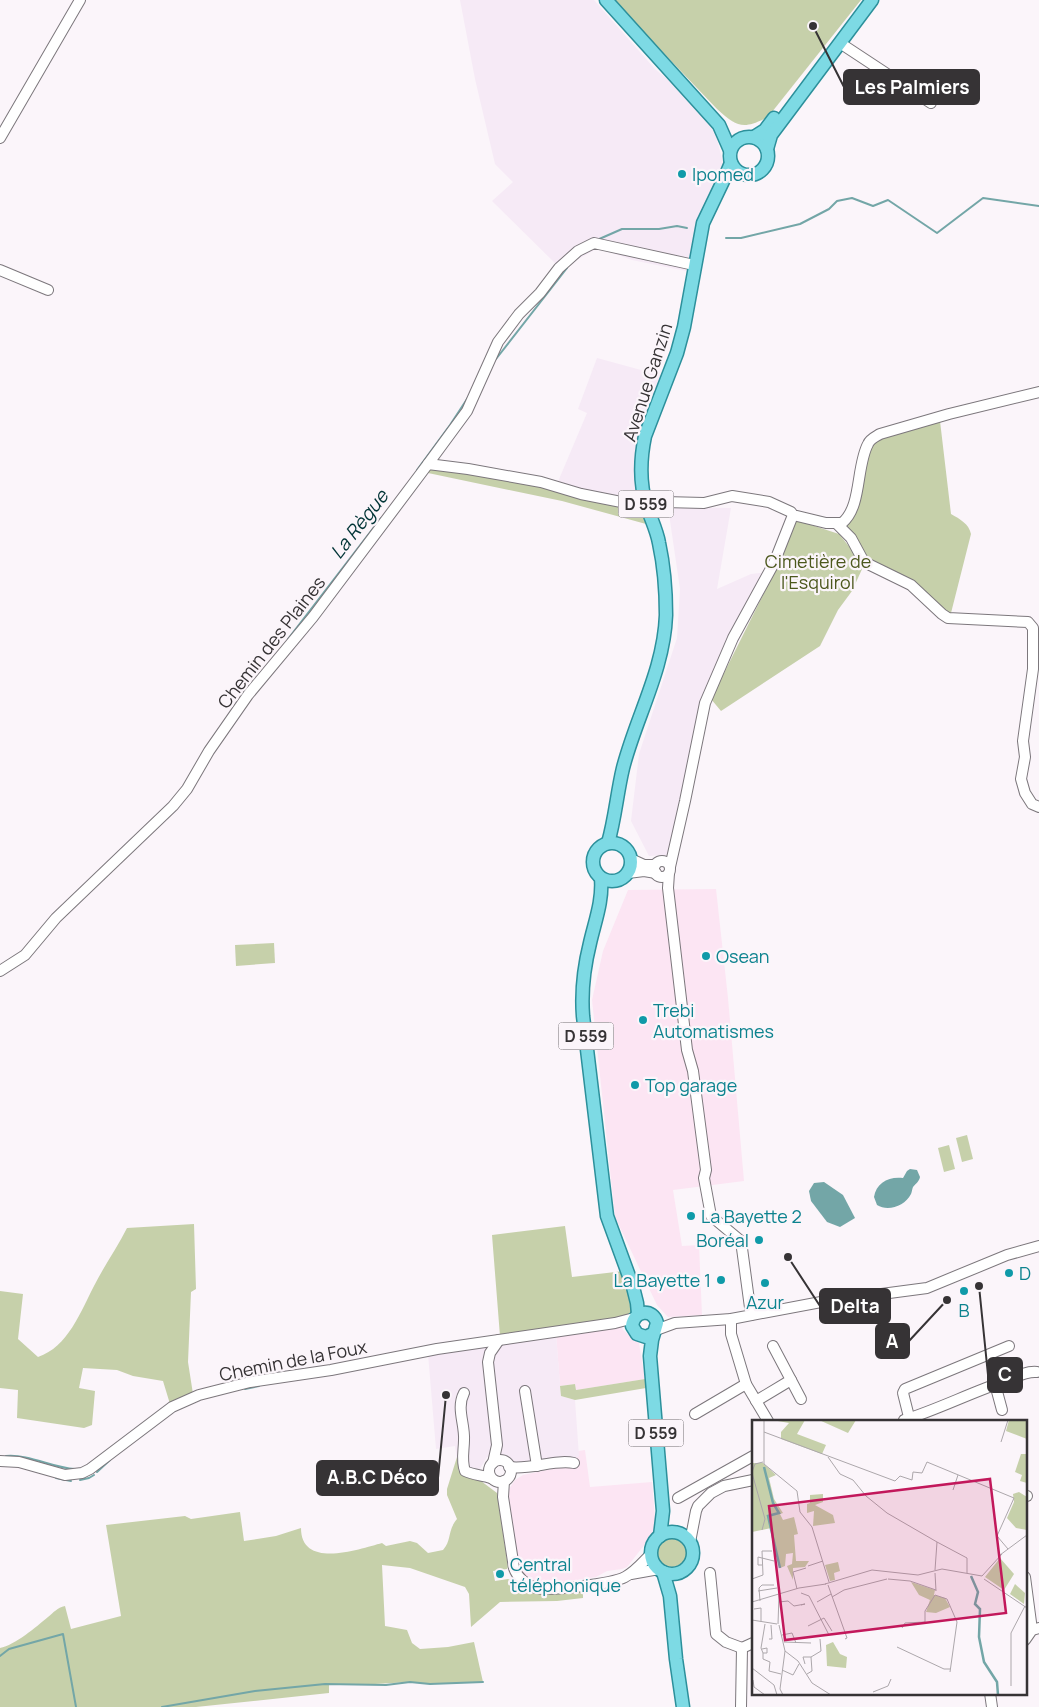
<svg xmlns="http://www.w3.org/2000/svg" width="1039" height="1707" font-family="Manrope,sans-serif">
<rect width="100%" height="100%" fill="#fbf5fa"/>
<g fill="#fce5f3">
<path d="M716,889L728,998L744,1181L673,1190L682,1246L699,1245L702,1315L668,1317L657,1305L615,1217L592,1000L603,951L628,890Z"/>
<path d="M621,1324L623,1330L639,1343L645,1379L576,1390L575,1384L560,1386L556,1334Z"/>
<path d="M585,1450L590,1487L652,1482L656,1530L627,1567L622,1569L607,1571L596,1577L564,1582L540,1583L533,1581L522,1575L517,1568L508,1497L509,1489L515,1480L523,1475L566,1466L570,1461L578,1456V1451Z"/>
</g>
<g fill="#f6eaf6">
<path d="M460,0H594L655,69L691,99L715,131L724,167L703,211L686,271L632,260L598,248L561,269L492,201L513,182L495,164L475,79Z"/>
<path d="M597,358L663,376L644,425L641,502L593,495L557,484L587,413L578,409Z"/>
<path d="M668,507L731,508L717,589L751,574L767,572L700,702L668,855L649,856L631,821L639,754L677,638L680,589Z"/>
<path d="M556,1334L561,1396L575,1400L579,1456L573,1459L521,1466L511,1461L505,1454L487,1457L478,1472L464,1475L459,1472L455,1446L436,1449L428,1354Z"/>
</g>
<g fill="#c6d0aa">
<path d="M613,0H861L768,117C743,130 737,127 717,109Z"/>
<path d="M940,421L951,514C960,519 969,524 971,534L951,613L941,617L908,585L872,568L846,529L850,521L867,452L874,440Z"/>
<path d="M433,462L593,495L641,502L646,524L562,501L428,473Z"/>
<path d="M796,520L839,534L852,550L863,567L852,591L838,610L820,646L721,711L711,699L772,577Z"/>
<path d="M274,943L275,963L236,966L235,945Z"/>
<path d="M967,1135L973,1159L962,1162L956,1138Z"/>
<path d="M949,1145L955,1169L944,1172L938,1148Z"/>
<path d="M194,1224L196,1289L191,1292L188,1362L193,1394L170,1404L163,1381L133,1376L117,1370L83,1368L79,1388L95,1391L92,1425L84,1428L17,1418L18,1390L0,1388V1291L23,1294L18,1339L38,1357C68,1347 81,1311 94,1286C104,1266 117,1248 127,1228Z"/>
<path d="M565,1226L572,1277L624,1271L634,1303L630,1314L624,1318L500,1336L492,1235Z"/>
<path d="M645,1379L646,1388L575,1400L561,1396L560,1386L575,1384L576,1390Z"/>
<path d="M457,1457L459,1472L464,1475L481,1481L497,1493L508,1567L507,1569L493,1571L495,1581L508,1579L534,1592L583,1589V1598L557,1601L500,1602L471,1627L469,1594L465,1587L410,1568L382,1565L385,1626L407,1630L412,1643L420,1649L448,1647L474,1642L483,1682L430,1684L410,1682L375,1684H329V1693L196,1707H0V1648C15,1645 36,1627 48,1617C54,1612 57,1608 65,1606L71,1629L121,1616L106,1525L185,1516L191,1519L240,1512L244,1541L276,1536L301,1528C301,1570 360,1549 382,1543L386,1546L410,1541L417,1543L428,1553L443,1550C452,1540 447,1531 457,1519L447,1495V1489Z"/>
<circle cx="672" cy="1552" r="15"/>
</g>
<g fill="#73a6a7">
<path d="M910,1169L917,1170L920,1177C919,1182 916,1183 913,1187C912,1189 912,1192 911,1194C905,1206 888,1212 877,1205L874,1197C876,1183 889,1176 903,1178L907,1171Z"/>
<path d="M824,1182L843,1195L855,1218L840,1227L827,1222L811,1201L809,1191L814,1183Z"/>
</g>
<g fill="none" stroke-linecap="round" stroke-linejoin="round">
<g stroke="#73a6a7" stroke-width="2">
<path d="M726,238H741L800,224L829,209L837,201L852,198L873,206L888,200L937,233L983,198L1039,206"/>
<path d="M597,240L622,229H659L677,226L687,228"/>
<path d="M496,359L567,268"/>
<path d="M417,470L450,425L469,396"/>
<path d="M288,639L381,518"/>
<path d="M245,1389L259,1386"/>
<path d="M6,1456C30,1454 52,1468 75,1469"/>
<path d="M97,1472L110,1460"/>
<path d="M56,1478L71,1481"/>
<path d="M80,1480L89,1478L94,1475"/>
<path d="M0,1656L9,1649L63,1634L76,1707"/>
<path d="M162,1707L255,1691L325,1684L386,1685L410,1682L430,1684L483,1682"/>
</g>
<g stroke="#7c777c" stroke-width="12">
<g id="minor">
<path d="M840,43L931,103"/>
<path d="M0,138L80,0"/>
<path d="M0,270L48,290"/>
<path d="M428,464L467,411L498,342L519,314L540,293L559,268L578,251L594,243L694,265"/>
<path d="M664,502L704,503L732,496L769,502L791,512L793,515L826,523H842C862,507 856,466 868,444C870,439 875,437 880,434L949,414L1039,392"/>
<path d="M837,524L851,538L864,562L911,585L942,614L948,618L1028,622L1033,628V669L1023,741L1025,757L1021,779L1025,793L1032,804L1039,807"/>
<path d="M631,859L644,865H655"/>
<circle cx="662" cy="869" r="8"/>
<path d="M670,867L685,801L705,703L733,638L774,563L793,515"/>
<path d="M628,873L644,871L656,873"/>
<path d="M669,873L668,888L687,1050L693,1071L706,1170L704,1178L711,1216L741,1241L751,1315"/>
<path d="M0,971L25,955L56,918L173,806L187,789L209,751L248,695L313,617L428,464L468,469L541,482L581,494L641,506L646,505"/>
<path d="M731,1319V1334L746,1384L768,1421"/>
<path d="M656,1330L675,1323L731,1319L821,1302L927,1288L1007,1255L1039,1246"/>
<path d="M791,1380L801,1399"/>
<path d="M995,1384L1002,1410"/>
<path d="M525,1391L537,1466"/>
<path d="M464,1393C456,1408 465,1424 464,1440C464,1451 461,1460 465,1471C473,1475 482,1475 491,1478"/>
<path d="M756,1401L791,1380L773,1346"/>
<path d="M695,1414L746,1384"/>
<path d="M904,1420C939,1409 972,1392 1008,1380C1017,1376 1027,1371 1037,1372"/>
<path d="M910,1421L903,1393L905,1389L1009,1346"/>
<circle cx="500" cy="1471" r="11"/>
<path d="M0,1461L19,1462L65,1475L82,1473L90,1469L172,1407L199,1395L250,1382L331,1370L437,1349L615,1323L634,1318"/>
<path d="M493,1463L497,1445L488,1362L490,1353L499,1340"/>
<path d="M509,1467C531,1470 555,1459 574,1463"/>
<path d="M504,1481L503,1497L514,1568C517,1577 526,1585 536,1588C550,1591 612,1584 625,1577C635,1572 643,1562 651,1554"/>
<path d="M1025,1496H1027"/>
<path d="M678,1498L753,1456"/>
<path d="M690,1542L696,1511L698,1506L711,1493L724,1486L753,1480"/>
<path d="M710,1573L716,1634L726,1642L742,1648"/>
<path d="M631,1574L659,1569"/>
<path d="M1025,1577L1032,1630"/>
<path d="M1025,1640L1032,1630L1039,1628"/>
<path d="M990,1693L992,1707"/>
<path d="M741,1707L742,1648L753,1643"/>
</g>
</g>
<g stroke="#2c909b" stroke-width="15">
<g id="major">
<path d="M606,0L719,125L730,150"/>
<circle cx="749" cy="156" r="19"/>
<path d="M754,137L765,130L774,118"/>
<path d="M767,149L771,135L872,0"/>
<circle cx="612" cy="862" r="19"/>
<path d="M608,843C615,819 617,793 623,768C636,717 664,670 666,615C666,591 664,566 659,543C657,531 651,519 647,507C639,483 640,460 645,436L677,353L684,327L703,223L725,177L731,163"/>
<path d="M601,878C603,901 595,921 590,943C584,967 581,990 583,1016L607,1216L633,1287L637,1303L638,1314"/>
<path d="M654,1333L646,1337L637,1334L632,1326C634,1310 653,1308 657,1323L652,1340L650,1356L663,1511L660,1536"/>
<circle cx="672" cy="1553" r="21"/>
<path d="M663,1572L670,1596L676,1659L683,1707"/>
</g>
</g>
<use href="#minor" stroke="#fff" stroke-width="10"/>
<use href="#major" stroke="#7ddae4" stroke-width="12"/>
</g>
<g fill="#0f9aa8" stroke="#fbf5fa" stroke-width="2">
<circle cx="682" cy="174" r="5"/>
<circle cx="706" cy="956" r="5"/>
<circle cx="643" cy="1020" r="5"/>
<circle cx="635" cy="1085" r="5"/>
<circle cx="691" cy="1216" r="5"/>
<circle cx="759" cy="1240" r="5"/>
<circle cx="1009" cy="1273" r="5"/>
<circle cx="721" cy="1280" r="5"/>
<circle cx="765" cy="1283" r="5"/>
<circle cx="964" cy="1291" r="5"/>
<circle cx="500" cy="1574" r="5"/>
</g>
<g text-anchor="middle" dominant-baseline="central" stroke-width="4.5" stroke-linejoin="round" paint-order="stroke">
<g fill="#fbf5fa" stroke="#716d70" stroke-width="1">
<rect x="618.5" y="490.5" width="55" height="27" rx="4"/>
<rect x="558.5" y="1022.5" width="55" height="27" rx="4"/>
<rect x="628.5" y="1419.5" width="55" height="27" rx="4"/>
</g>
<g font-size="16" font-weight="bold" fill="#363335">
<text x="646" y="504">D 559</text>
<text x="586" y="1036">D 559</text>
<text x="656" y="1433">D 559</text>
</g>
<g font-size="18" fill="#0d838f" stroke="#fbf5fa" text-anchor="start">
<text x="692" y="174">Ipomed</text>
<text x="716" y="956">Osean</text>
<text x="653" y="1010">Trebi<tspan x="653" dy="21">Automatismes</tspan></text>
<text x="645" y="1085">Top garage</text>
<text x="701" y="1216">La Bayette 2</text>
<text x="749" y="1240" text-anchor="end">Boréal</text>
<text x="1019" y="1273">D</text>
<text x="711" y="1280" text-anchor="end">La Bayette 1</text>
<text x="765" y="1302" text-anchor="middle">Azur</text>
<text x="964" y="1310" text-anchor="middle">B</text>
<text x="510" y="1564">Central<tspan x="510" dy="21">téléphonique</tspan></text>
</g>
<g font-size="18" fill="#363335" stroke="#fbf5fa">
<text transform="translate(647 382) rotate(-72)">Avenue Ganzin</text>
<text transform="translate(271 642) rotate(-52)">Chemin des Plaines</text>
<text transform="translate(293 1360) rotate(-11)">Chemin de la Foux</text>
</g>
<g font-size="18" fill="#4c581d" stroke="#fbf5fa">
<text x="818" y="561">Cimetière de<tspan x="818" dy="21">l'Esquirol</tspan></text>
</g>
<g font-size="19" font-style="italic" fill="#003436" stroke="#fbf5fa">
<text transform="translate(359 524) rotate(-52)">La Règue</text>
</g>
</g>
<g transform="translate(752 1420)">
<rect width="275" height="275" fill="#fbf5fa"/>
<path d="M20,0H53L45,14L74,25L70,34L29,19V12L37,3ZM67,0H104L96,13ZM257,0H275V19L254,11ZM269,34H275V63L268,61L270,55L263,52ZM0,43H11L24,55L17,58L22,79L31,93L28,94L31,100L42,97L46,114L42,115L44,141H57L53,147L41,148V160L35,146L40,144L41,133L34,134L33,146L28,148L19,108L0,112ZM267,72L275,77V110L264,108L255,98L262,82L261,74ZM71,74V82L63,85L81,95L83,103L61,106L62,91L55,93V84L58,83V75ZM248,138L262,154L252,170L233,157ZM86,142L88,151L82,153L83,160L78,161L73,145ZM159,162L183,170L182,175L193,178L198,187L184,193L174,192L178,180L167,175ZM263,164L273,173L272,184L258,174ZM81,222L88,234L95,237L94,248L75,246L74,225Z" fill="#c6d0aa"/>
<path fill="none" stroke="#73a6a7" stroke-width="2.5" d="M12,47L21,83L27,93L16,96L28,148M219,156L226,172L223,184L228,189L227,217L232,242L245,262L246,275"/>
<path fill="none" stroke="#aca7ab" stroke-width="1" d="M12,0V44L45,71L48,92L60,107L77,162M12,12L143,61L148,56L160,60L161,52L170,53L175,42L262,78L245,116L256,129M249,22L256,0M76,37L88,54L101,60L114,76L135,93L185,122L183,150M0,52L3,44L11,42M0,53L13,99L10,110M201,70L206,55M185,122L215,138V153M248,135L275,115M10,145H6V137L22,141M56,146L71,141M183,153L184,171M0,159L11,155L10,131H20M136,159L158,161L184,170M232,159L275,188M73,164L120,150L166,155L190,149L230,156L250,134M76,165L95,218L93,219M45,169L41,152L54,148M6,171L25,168M49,173L57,176L77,215M183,175L195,179L205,202L198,252M80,177L92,170L135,159M8,181L7,168L10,165H22M0,182L47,168L74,164M27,182L36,181L42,186L53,184L49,185M65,182L79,174M2,189L9,188V202M0,200L25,204M26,204L27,175M27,205L33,231L28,269L31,275M56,206L72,198L80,211M150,208L153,203L173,202V191L183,175M30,215L40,213L44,223M17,219H20L19,205M32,222L59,223M145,227L192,249H198M10,229L15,228V233H11L9,228L13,204M33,231L46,241L60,263L79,275M11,233V239L18,242L17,251L29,254M53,244L51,237H59M0,248L22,265L25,275M30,250L41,255L47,244M55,254L60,251L59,237L69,231L68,219M1,260L2,267L13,275M259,266V213L273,186M121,272L136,266L139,259"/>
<path fill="#c2185b" fill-opacity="0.15" stroke="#c2185b" stroke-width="2.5" d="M238,59L254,193L33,220L17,86Z"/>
<rect width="275" height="275" fill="none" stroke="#363335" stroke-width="2.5"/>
</g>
<path fill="none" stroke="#363335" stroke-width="2" d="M813 26L844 87M788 1257L820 1306M947 1300L909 1341M979 1286L988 1375M446 1395L438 1478"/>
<g fill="#363335" stroke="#fbf5fa" stroke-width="2">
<circle cx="813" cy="26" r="5"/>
<circle cx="788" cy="1257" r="5"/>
<circle cx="947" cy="1300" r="5"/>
<circle cx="979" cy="1286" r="5"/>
<circle cx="446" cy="1395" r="5"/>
</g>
<g fill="#363335" stroke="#363335" stroke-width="2">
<rect x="844" y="70" width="135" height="34" rx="5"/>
<rect x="820" y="1289" width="70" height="34" rx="5"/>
<rect x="876" y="1324" width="33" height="34" rx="5"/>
<rect x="988" y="1358" width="34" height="34" rx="5"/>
<rect x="317" y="1461" width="121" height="34" rx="5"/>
</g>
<g font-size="19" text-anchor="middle" font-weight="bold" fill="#fff">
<text x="912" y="94">Les Palmiers</text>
<text x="855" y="1313">Delta</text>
<text x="892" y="1348">A</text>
<text x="1005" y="1381">C</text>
<text x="377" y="1484">A.B.C Déco</text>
</g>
</svg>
